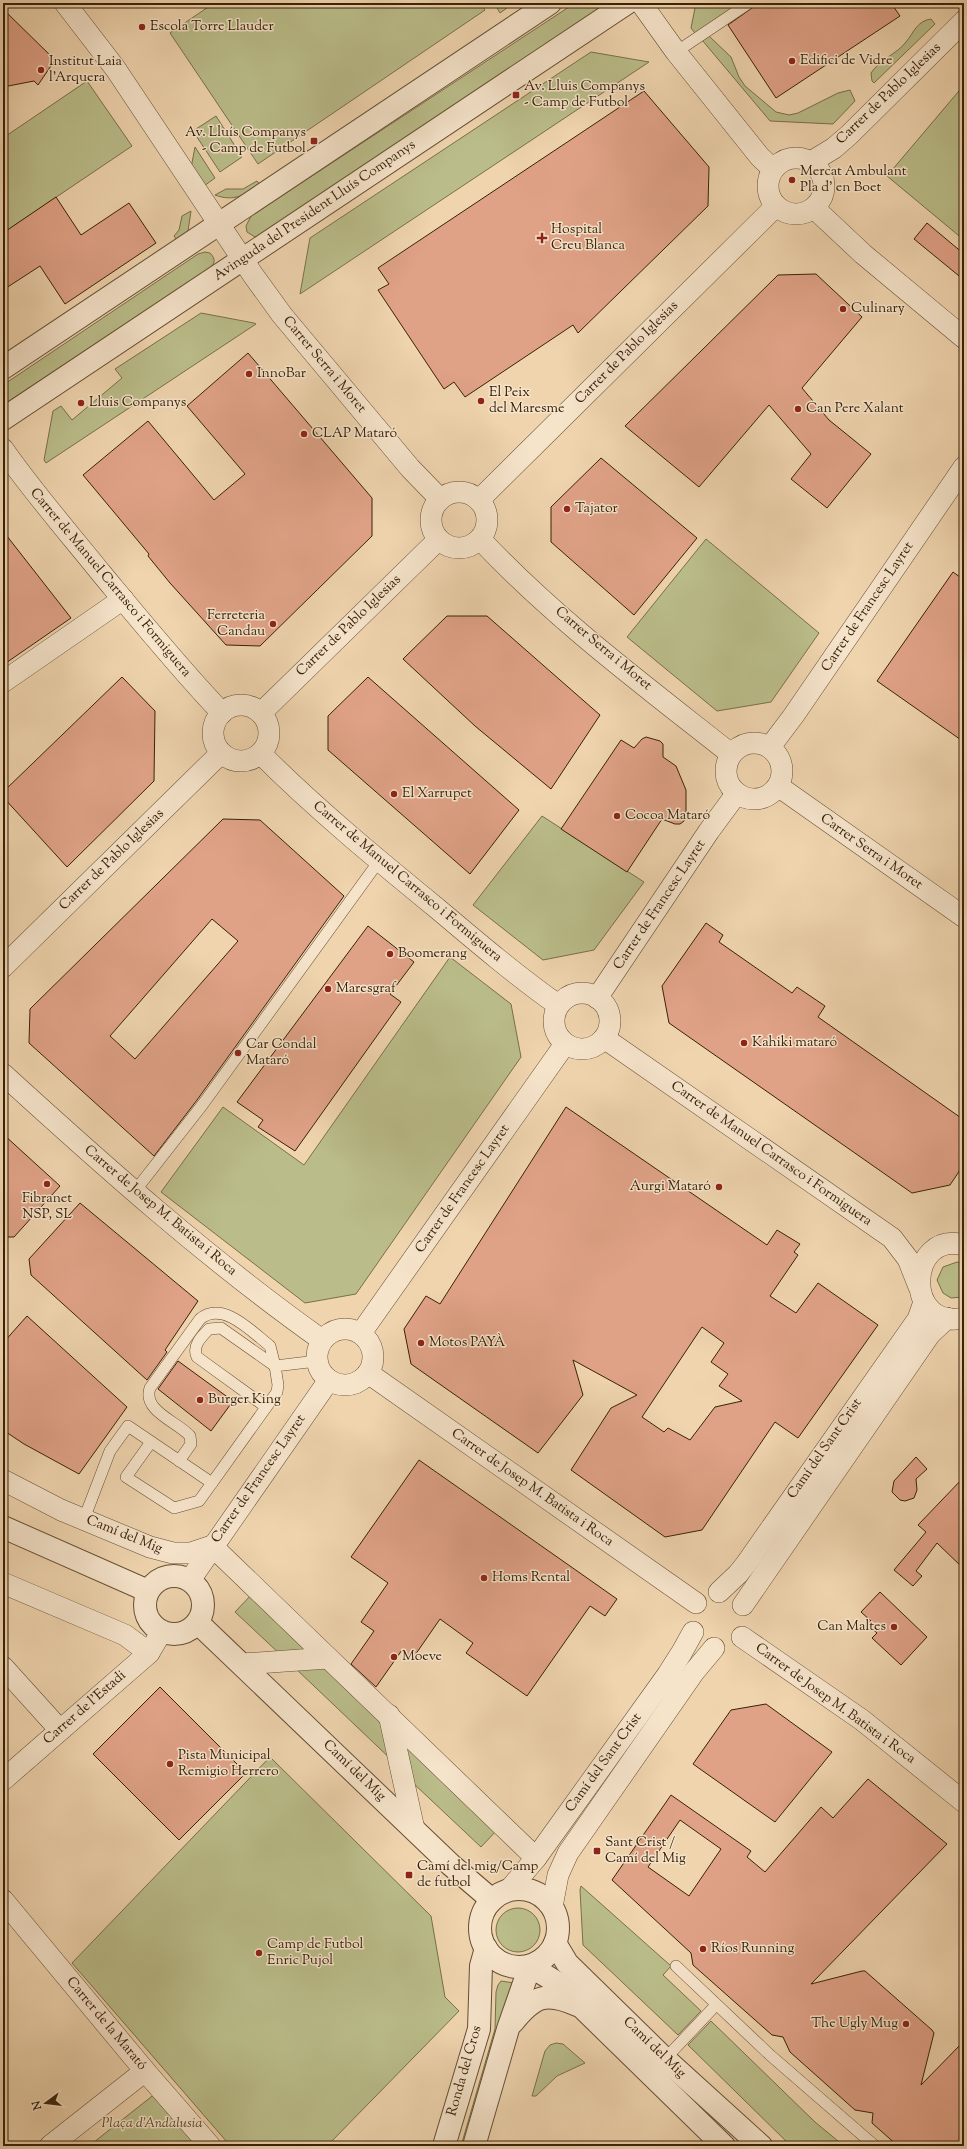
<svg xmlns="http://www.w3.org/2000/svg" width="967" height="2149" font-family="'Sorts Mill Goudy',serif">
<rect width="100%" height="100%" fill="#efd4ae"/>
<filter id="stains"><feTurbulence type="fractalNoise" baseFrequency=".005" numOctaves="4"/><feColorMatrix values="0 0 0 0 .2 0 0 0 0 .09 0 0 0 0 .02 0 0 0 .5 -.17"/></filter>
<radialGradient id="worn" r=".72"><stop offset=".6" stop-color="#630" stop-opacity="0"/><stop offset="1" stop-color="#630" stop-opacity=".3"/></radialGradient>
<g fill="#babd8a" stroke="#796f4a">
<path d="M214,3H480L485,10L258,164L170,33Z"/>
<path d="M494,3H508L507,8L500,13Z"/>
<path d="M575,3H604L603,6L261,235L255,237L247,232L246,226L251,216Z"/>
<path d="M696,3H739L695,33L691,28Z"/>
<path d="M931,19L935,24L874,83L872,81L871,73C880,59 897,54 906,42C914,32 917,21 931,19Z"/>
<path d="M709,36L731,57L739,77L745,86L776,112L789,115L798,113L838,93L850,90L855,101L833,124L770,121L702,40Z"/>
<path d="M591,52L649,62L300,294L310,238Z"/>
<path d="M87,81L132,146L3,233V138Z"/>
<path d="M964,85V240L887,176Z"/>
<path d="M216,116L242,157L220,172L193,131Z"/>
<path d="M195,147L215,178L204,186L191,168Z"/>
<path d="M257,181L261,186C245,195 233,202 215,195L226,189H243Z"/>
<path d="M191,211L188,231L178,242L174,236L179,230L182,216Z"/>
<path d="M205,252L210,253C216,259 215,263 210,268L3,405V385L198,254Z"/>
<path d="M201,313L254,323L256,324L46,463L44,460L53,411L61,406L72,420L122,378L115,369Z"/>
<path d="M706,539L819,633L771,702L717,711L627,637Z"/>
<path d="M542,816L644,882L594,950L543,960L473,905Z"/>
<path d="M450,957L511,1004L521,1057L356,1294L305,1303L161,1192L223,1107L304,1165Z"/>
<path d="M957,1262L964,1264V1297L951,1298L943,1293L937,1280L943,1267Z"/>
<path d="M253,1593L316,1654L282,1656L235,1612Z"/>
<path d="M327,1665L385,1719L397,1765L294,1667Z"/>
<path d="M402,1736L498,1829L481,1847L413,1783Z"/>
<path d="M270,1757L431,1916L445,1997L459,2011L327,2146H236L227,2142L72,1963Z"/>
<path d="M581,1886L671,1966L663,1975L701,2011L678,2035L583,1945L580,1890Z"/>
<circle cx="518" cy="1930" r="22"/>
<path d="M501,1981L514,1983L469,2146H461L495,2029L496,1992L498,1985Z"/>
<path d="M711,2021L815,2122L844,2146H791L688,2045Z"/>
<path d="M556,2043L563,2044L585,2063L557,2076L536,2096H532L545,2051L550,2045Z"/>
<path d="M156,2093L197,2146H89Z"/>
</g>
<g fill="#e0a287" stroke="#382109" fill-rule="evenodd">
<path d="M759,3H891L900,16L776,98L728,25Z"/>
<path d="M3,9L55,60L38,85L34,81L3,87Z"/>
<path d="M644,91L709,167L708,206L578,333L573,325L465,397L454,382L444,389L378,290L389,284L378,268Z"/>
<path d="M56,197L81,235L129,203L156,243L65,304L40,266L3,290V233Z"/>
<path d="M927,223L964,254V280L914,239Z"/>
<path d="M816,274L862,317L802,388L829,420L871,454L827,508L791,479L811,454L769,405L699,487L625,426L778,275Z"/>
<path d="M248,353L372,498V536L260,646L226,645L170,583L148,556L149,554L83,475L148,421L214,500L245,474L187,406Z"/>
<path d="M601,458L697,538L634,615L551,542V507Z"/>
<path d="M3,531L71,618L3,665Z"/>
<path d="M953,572L964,580V742L877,681Z"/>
<path d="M447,616H487L600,715L551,789L475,726L403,659Z"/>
<path d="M122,677L155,711L154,781L67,867L3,797V792Z"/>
<path d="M368,677L519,810L470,874L328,750V716Z"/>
<path d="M646,737L660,741L663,744V757L676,766L686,790V814L684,821L680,824H675L662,819L627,872L561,829L621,740L634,748L642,739Z"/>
<path d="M223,819L260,820L344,896L197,1100L154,1156L29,1043L30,1009ZM212,919L238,941L135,1059L110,1036Z"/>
<path d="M706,923L723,935L719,942L792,993L797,987L825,1006L818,1017L964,1120V1164L950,1185L912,1193L669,1023L662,986Z"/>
<path d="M368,926L414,962L390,994L401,1002L295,1151L258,1127L263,1120L237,1102Z"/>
<path d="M566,1107L767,1245L777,1230L800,1244L794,1252L798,1255L770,1296L796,1313L818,1283L878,1325L798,1438L775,1422L702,1530L665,1537L571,1470L611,1408L637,1395L573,1360L583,1395L538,1453L411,1364L404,1329L426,1296L440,1304ZM702,1327L724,1343L711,1362L728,1374L719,1386L742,1401L715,1407L690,1440L668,1428L664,1432L642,1417Z"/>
<path d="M3,1134L60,1186L14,1237H3Z"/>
<path d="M80,1203L198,1301L165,1350L167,1352L147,1380L31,1275L29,1259Z"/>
<path d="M27,1316L127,1407L79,1474L24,1444L3,1430V1343Z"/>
<path d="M178,1361L233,1401L211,1431L158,1389Z"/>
<path d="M916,1457L927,1469L916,1479L917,1490L914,1498L905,1501L900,1500L892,1492L894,1481Z"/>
<path d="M419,1460L617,1599L605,1616L590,1606L527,1696L466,1653L473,1643L440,1619L413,1658L402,1650L376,1687L351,1664L374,1631L361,1622L388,1583L351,1557Z"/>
<path d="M964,1477V1569L937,1543L916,1571L922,1576L913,1586L894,1570L926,1532L918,1525Z"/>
<path d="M880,1592L927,1637L901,1665L872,1638L877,1633L867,1624L871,1621L861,1612Z"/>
<path d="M160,1687L246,1773L179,1840L93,1754Z"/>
<path d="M766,1704L832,1752L775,1822L693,1764L731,1710Z"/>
<path d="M868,1779L947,1844L811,1984L862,1971H865L932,2030L934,2033L921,2085L964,2041V2146H898L872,2123L873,2113L855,2110L790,2052L783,2037L772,2035L693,1965L691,1953L612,1880L671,1795L751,1851L747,1857L765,1872L821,1807L833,1818ZM680,1820L721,1849L689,1896L648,1867Z"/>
</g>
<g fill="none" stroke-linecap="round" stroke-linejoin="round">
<g stroke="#664e32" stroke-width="12">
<g id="service">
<path d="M676,52L749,3"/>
<path d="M135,1191L203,1104L379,861"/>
<path d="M266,1407L197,1357C192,1346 201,1337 209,1329L221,1328L275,1366"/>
<path d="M151,1442L126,1477L174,1508L199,1501L212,1483"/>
<path d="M179,1461L191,1444L190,1436C178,1422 142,1411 150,1388L200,1319C223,1300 252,1332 270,1346L275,1366"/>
<path d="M84,1519L110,1451L128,1426L212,1483L277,1392L278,1385L275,1366L317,1361"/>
<path d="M676,1966L770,2055L875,2146"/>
<path d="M665,2059L716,2005"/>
</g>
</g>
<g stroke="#664e32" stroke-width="22">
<g id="minor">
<path d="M65,3L115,68L253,275L282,315L410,468L440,499"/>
<path d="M641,3L676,52L760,157L773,169"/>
<circle cx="796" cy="186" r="28"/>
<path d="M811,162L834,148L849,135L964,21"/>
<path d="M814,208L863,254L964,338"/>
<path d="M3,449C33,492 68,532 101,573C140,620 179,668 222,713"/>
<circle cx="459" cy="520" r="28"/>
<path d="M479,500L776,206"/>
<path d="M480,539C555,619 645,686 731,754"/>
<path d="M3,682L123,599"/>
<circle cx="241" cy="733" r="28"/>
<path d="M261,713L438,540"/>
<circle cx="754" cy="771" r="28"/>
<path d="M770,747L794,715L964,467"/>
<path d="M261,754C317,810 378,860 439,910C478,943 517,976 558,1005"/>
<path d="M778,786L964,917"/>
<path d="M3,967L221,753"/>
<circle cx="582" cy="1021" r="28"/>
<path d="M597,998L709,831L737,793"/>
<path d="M604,1038L892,1238L908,1259L919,1287"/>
<path d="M3,1074C105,1167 209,1260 322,1340"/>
<path d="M964,1245C907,1230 903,1331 964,1318"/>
<circle cx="345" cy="1357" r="28"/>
<path d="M361,1333L565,1044"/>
<path d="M368,1373L696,1603"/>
<path d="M3,1480L61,1510L150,1547L173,1553H191L212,1546L536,1858"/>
<path d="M190,1580L329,1380"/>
<path d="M3,1583L125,1635L149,1653"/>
<path d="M719,1592L738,1574L746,1564L918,1319L924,1302"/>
<path d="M743,1605L930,1334L947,1318"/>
<path d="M742,1637L862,1720L964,1802"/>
<path d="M242,1664L328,1658"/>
<path d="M3,1667L60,1730"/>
<path d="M389,1715L414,1829"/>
<path d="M3,1780L149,1653L162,1631"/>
<path d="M509,1890L536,1858L668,1674L682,1652L693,1632"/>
<path d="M3,1900L145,2071L210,2146"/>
<path d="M552,1907L558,1875L568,1853L694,1672L714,1648"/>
<path d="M50,2146L145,2071"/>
</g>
</g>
<g stroke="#664e32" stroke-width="24">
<g id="tertiary">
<path d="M3,368L550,3"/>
<path d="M3,419L627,3"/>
<path d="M3,1527L148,1591"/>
<circle cx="174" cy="1605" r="29"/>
<path d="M198,1623L451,1865L492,1900"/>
<circle cx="519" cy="1928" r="39"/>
<path d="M555,1943L567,1963L665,2059L761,2146"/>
<path d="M530,1966L556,1982L724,2146"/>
<path d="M513,2022C534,1996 546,1991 577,2005"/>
<path d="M444,2146L479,2029L481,1966L486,1948"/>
<path d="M474,2146L508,2029L530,1966"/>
</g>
</g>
<use href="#service" stroke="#f5e3ca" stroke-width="11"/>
<use href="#minor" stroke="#f5e3ca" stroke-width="21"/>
<use href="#tertiary" stroke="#f5e3ca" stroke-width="22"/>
</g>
<g fill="#8f2418" stroke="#f5e3ca" stroke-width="1.5">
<circle cx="142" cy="27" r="4"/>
<circle cx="792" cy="61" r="4"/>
<circle cx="41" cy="70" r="4"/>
<rect x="512" y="91" width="8" height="8" rx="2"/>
<rect x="310" y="137" width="8" height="8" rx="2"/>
<circle cx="792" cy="180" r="4"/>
<path d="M540 232h4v4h4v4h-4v4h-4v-4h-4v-4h4z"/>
<circle cx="843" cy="309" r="4"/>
<circle cx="249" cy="374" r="4"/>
<circle cx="481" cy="401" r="4"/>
<circle cx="81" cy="403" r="4"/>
<circle cx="798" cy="409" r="4"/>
<circle cx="304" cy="434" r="4"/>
<circle cx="567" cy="509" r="4"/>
<circle cx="273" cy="624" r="4"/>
<circle cx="394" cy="794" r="4"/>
<circle cx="617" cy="816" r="4"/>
<circle cx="390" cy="954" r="4"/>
<circle cx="328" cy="989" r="4"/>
<circle cx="744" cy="1043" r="4"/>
<circle cx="238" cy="1053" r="4"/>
<circle cx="47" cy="1184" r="4"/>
<circle cx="719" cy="1187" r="4"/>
<circle cx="421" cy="1343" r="4"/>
<circle cx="200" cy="1400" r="4"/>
<circle cx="484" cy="1578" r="4"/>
<circle cx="894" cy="1627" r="4"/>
<circle cx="394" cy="1657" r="4"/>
<circle cx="170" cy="1764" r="4"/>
<rect x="593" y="1847" width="8" height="8" rx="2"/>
<rect x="405" y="1871" width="8" height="8" rx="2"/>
<circle cx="703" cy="1949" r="4"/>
<circle cx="259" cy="1953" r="4"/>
<circle cx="906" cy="2024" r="4"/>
</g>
<g text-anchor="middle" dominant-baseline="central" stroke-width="3" stroke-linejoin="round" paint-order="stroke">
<g font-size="14" fill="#382109" stroke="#f5e3ca" text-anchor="start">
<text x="150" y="27">Escola Torre Llauder</text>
<text x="800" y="61">Edifici de Vidre</text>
<text x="49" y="62">Institut Laia<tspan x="49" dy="16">l'Arquera</tspan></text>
<text x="524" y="87">Av. Lluis Companys<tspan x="524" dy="16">- Camp de Futbol</tspan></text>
<text x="306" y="133" text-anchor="end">Av. Lluís Companys<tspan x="306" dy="16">- Camp de Futbol</tspan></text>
<text x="800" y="172">Mercat Ambulant<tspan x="800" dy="16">Pla d' en Boet</tspan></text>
<text x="551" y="230">Hospital<tspan x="551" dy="16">Creu Blanca</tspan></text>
<text x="851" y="309">Culinary</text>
<text x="257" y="374">InnoBar</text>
<text x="489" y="393">El Peix<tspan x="489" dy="16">del Maresme</tspan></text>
<text x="89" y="403">Lluis Companys</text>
<text x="806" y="409">Can Pere Xalant</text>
<text x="312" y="434">CLAP Mataró</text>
<text x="575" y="509">Tajator</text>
<text x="265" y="616" text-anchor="end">Ferreteria<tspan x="265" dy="16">Candau</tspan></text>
<text x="402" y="794">El Xarrupet</text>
<text x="625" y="816">Cocoa Mataró</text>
<text x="398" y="954">Boomerang</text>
<text x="336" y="989">Maresgraf</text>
<text x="752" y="1043">Kahiki mataró</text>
<text x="246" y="1045">Car Condal<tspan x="246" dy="16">Mataró</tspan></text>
<text x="711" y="1187" text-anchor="end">Aurgi Mataró</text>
<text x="47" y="1199" text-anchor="middle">Fibranet<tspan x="47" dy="16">NSP, SL</tspan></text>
<text x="429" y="1343">Motos PAYÀ</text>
<text x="208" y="1400">Burger King</text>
<text x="492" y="1578">Homs Rental</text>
<text x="886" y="1627" text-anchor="end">Can Maltes</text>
<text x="402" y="1657">Moeve</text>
<text x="178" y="1756">Pista Municipal<tspan x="178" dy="16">Remigio Herrero</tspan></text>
<text x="605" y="1843">Sant Crist /<tspan x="605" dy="16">Camí del Mig</tspan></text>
<text x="417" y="1867">Camí del mig/Camp<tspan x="417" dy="16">de futbol</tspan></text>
<text x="267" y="1945">Camp de Futbol<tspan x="267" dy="16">Enric Pujol</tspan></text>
<text x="711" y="1949">Ríos Running</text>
<text x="898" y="2024" text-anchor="end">The Ugly Mug</text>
</g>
<g font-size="14" fill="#382109" stroke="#f5e3ca">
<text transform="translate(889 94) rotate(-44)">Carrer de Pablo Iglesias</text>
<text transform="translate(315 211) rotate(-34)">Avinguda del President Lluís Companys</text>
<text transform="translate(627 353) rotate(-45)">Carrer de Pablo Iglesias</text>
<text transform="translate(324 365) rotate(50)">Carrer Serra i Moret</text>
<text transform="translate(110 583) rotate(50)">Carrer de Manuel Carrasco i Formiguera</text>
<text transform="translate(868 607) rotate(-56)">Carrer de Francesc Layret</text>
<text transform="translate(349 626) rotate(-44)">Carrer de Pablo Iglesias</text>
<text transform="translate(603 649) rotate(40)">Carrer Serra i Moret</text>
<text transform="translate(871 852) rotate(35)">Carrer Serra i Moret</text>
<text transform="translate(112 860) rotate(-44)">Carrer de Pablo Iglesias</text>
<text transform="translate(407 882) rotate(40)">Carrer de Manuel Carrasco i Formiguera</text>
<text transform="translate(660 905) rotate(-56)">Carrer de Francesc Layret</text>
<text transform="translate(771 1154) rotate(35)">Carrer de Manuel Carrasco i Formiguera</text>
<text transform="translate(463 1189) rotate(-55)">Carrer de Francesc Layret</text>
<text transform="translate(160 1211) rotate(40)">Carrer de Josep M. Batista i Roca</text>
<text transform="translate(825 1449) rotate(-55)">Camí del Sant Crist</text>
<text transform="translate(259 1479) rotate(-55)">Carrer de Francesc Layret</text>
<text transform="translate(532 1488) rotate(35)">Carrer de Josep M. Batista i Roca</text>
<text transform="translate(124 1535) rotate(22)">Camí del Mig</text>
<text transform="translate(835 1704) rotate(36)">Carrer de Josep M. Batista i Roca</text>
<text transform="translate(85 1708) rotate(-41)">Carrer de l'Estadi</text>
<text transform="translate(604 1763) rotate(-54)">Camí del Sant Crist</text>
<text transform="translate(354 1771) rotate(44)">Camí del Mig</text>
<text transform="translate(106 2024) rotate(50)">Carrer de la Marató</text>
<text transform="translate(654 2048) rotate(44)">Camí del Mig</text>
<text transform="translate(465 2071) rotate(-74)">Ronda del Cros</text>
</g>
<g font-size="14" font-style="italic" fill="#584829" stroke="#f5e3ca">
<text x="152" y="2124">Plaça d'Andalusia</text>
</g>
</g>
<rect width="967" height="2149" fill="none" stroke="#efd4ae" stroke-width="16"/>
<rect x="4" y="4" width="959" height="2141" fill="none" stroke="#382109" stroke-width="2"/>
<rect x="8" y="8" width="951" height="2133" fill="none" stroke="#382109"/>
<g transform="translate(46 2103) rotate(255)" stroke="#f5e3ca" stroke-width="3" paint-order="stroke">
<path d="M0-3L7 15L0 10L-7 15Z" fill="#382109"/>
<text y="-6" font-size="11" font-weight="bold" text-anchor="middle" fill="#382109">N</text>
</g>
<rect width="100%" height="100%" filter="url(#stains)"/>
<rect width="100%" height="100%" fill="url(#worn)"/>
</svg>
